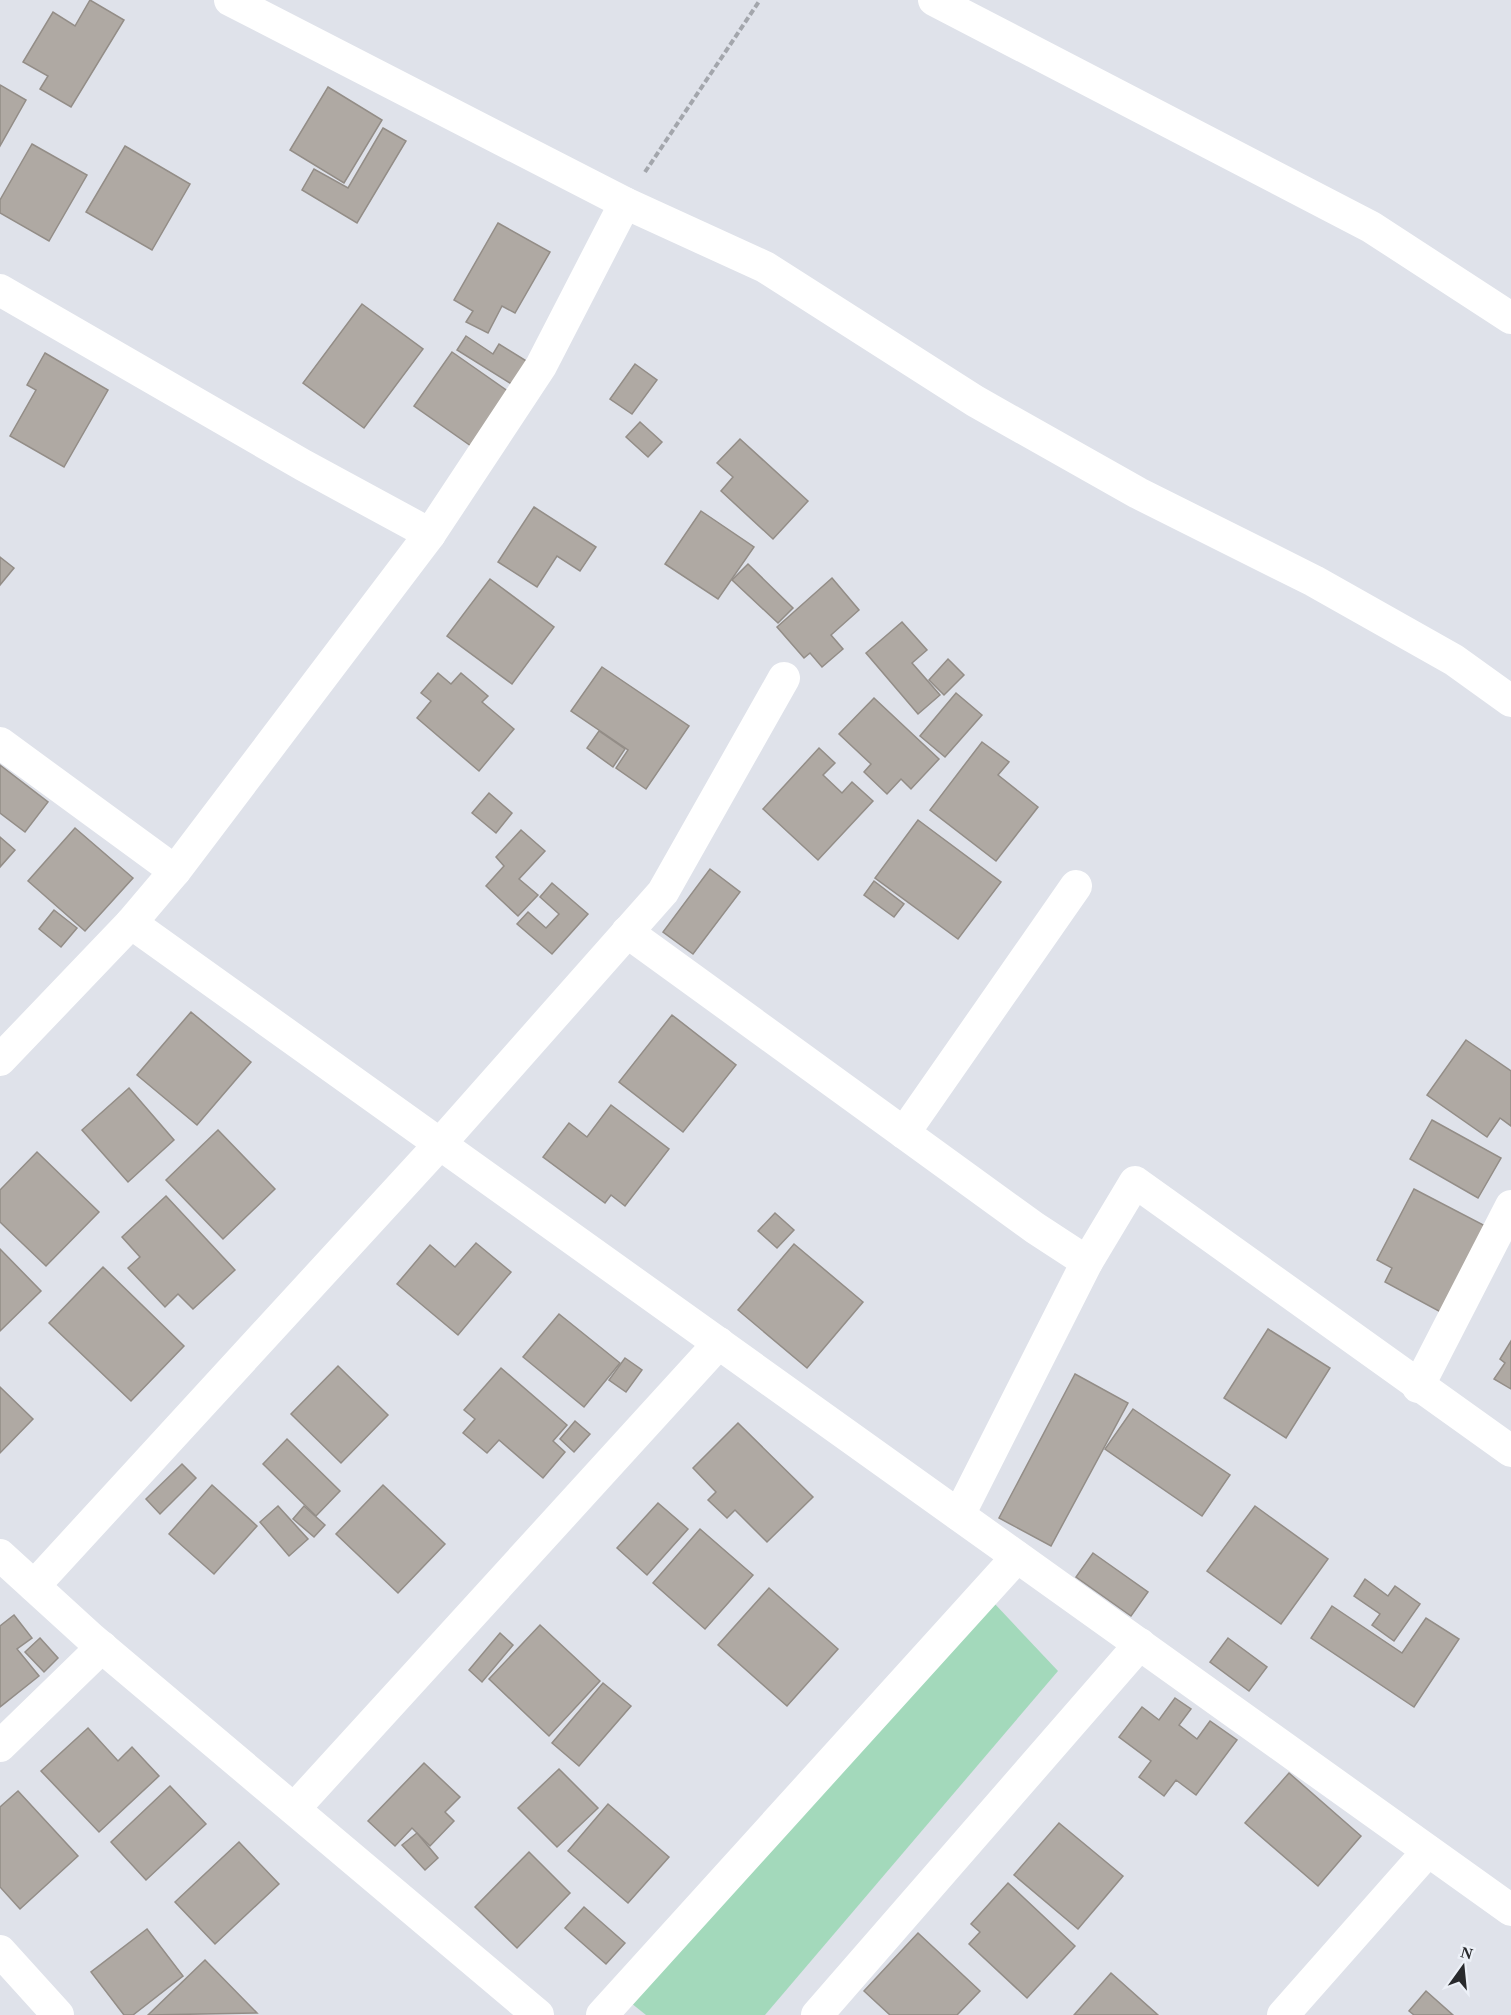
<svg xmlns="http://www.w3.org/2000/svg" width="1511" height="2015" font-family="Georgia,serif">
<rect width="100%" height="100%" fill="#dfe2ea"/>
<path fill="#a3d9bb" d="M994,1603L1058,1671L765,2015H646L631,2003Z"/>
<g fill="#afa9a3" stroke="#938d87" stroke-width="1.5">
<path d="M90,0L124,20L71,107L40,89L48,76L23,62L53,12L75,26Z"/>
<path d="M0,85L26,100L0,146Z"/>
<path d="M328,87L382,120L344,183L290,150Z"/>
<path d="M383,128L406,141L357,223L302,190L314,169L348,188Z"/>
<path d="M32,144L87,175L49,241L0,213V200Z"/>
<path d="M125,146L190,184L152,250L86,212Z"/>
<path d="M498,223L550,252L515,313L502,306L488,333L466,322L473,311L454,300Z"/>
<path d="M362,304L423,349L364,428L303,383Z"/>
<path d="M466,336L493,354L499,344L528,362L513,385L457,350Z"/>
<path d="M452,352L509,392L471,446L414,406Z"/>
<path d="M45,353L108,390L64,467L10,436L36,390L27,385Z"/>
<path d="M635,364L657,380L632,414L610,399Z"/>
<path d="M640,422L662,442L648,457L626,437Z"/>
<path d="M740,439L808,501L773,539L721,491L733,477L717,463Z"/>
<path d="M534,507L596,547L580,571L557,556L537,587L498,562Z"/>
<path d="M701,511L754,547L718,599L665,564Z"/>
<path d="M0,557L14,568L0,585Z"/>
<path d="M748,564L793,608L778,623L732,580Z"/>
<path d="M832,578L859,610L831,635L843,649L822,667L810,653L804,658L777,627Z"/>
<path d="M490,579L554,627L512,684L447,636Z"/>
<path d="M902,622L927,650L912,663L940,695L918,714L866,653Z"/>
<path d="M948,659L964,675L944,695L929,680Z"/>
<path d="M602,667L689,726L646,789L616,768L628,750L571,711Z"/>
<path d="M438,673L451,684L461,673L488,696L482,702L514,729L479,771L417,718L431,701L421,693Z"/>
<path d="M956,693L982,715L945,757L920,736Z"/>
<path d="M874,698L939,759L911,789L901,779L887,794L864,772L871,764L839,734Z"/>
<path d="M599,731L625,749L613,767L587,748Z"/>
<path d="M982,742L1009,762L998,775L1038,807L996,861L930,810Z"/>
<path d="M819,748L835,763L823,775L842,793L852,782L873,801L818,860L763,809Z"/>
<path d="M0,765L48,802L25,832L0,813Z"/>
<path d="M489,793L512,813L496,833L472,813Z"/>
<path d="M918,820L1001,882L958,939L875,878Z"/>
<path d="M75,828L133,878L85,931L28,881Z"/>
<path d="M521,830L545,851L519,879L538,895L518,916L486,886L504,866L496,857Z"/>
<path d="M0,837L15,850L0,867Z"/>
<path d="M710,869L740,892L693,954L663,932Z"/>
<path d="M874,881L904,904L894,917L864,895Z"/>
<path d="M552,883L588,914L552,954L517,924L528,912L546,928L559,914L540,897Z"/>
<path d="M54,910L77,928L61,947L39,929Z"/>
<path d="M191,1012L251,1062L197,1125L137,1075Z"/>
<path d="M672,1015L736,1065L683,1132L619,1082Z"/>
<path d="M1466,1040L1511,1071V1126L1500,1118L1487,1137L1427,1095Z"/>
<path d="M129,1088L174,1140L128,1182L82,1130Z"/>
<path d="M611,1105L669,1149L625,1206L611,1195L605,1203L543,1157L569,1123L587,1137Z"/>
<path d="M1432,1120L1501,1158L1478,1198L1410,1159Z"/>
<path d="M218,1130L275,1189L223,1239L166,1180Z"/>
<path d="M37,1152L99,1212L46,1266L0,1222V1190Z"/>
<path d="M1414,1189L1493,1230L1448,1316L1385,1282L1392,1268L1377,1260Z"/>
<path d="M166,1196L235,1270L193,1309L178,1294L165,1307L128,1268L140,1257L122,1237Z"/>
<path d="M775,1213L794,1230L777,1248L758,1231Z"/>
<path d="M476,1243L511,1272L458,1335L397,1284L430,1245L455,1267Z"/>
<path d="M794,1244L863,1302L807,1368L738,1310Z"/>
<path d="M0,1249L41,1291L0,1331Z"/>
<path d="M103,1267L184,1346L131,1401L49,1323Z"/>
<path d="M559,1314L620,1363L584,1407L523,1357Z"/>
<path d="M1268,1329L1330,1368L1286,1438L1224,1398Z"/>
<path d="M1511,1341V1389L1494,1379L1505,1363L1500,1359Z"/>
<path d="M625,1358L642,1370L626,1392L609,1380Z"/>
<path d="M338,1366L388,1415L341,1463L291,1414Z"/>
<path d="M501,1368L567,1425L553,1441L565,1452L543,1478L499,1440L487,1453L463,1433L475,1419L464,1410Z"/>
<path d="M1075,1374L1128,1403L1051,1546L999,1518Z"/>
<path d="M0,1387L33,1419L0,1453Z"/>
<path d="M1133,1409L1230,1475L1202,1516L1105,1449Z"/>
<path d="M575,1421L590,1434L574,1452L560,1439Z"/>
<path d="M738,1423L813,1497L767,1542L735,1510L727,1518L708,1500L716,1492L693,1468Z"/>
<path d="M287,1439L340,1491L316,1516L263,1464Z"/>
<path d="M182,1464L196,1478L160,1514L146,1499Z"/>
<path d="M212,1485L257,1526L214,1574L169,1534Z"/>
<path d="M383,1485L445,1544L398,1593L336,1534Z"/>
<path d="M658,1503L688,1529L647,1575L617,1548Z"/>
<path d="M278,1506L308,1539L289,1556L260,1522Z"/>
<path d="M304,1506L325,1525L314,1537L293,1519Z"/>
<path d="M1255,1506L1328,1559L1281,1624L1207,1571Z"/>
<path d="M700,1529L753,1575L705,1629L653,1583Z"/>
<path d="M1093,1553L1148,1592L1131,1616L1076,1577Z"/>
<path d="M1365,1579L1388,1596L1395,1586L1420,1604L1394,1641L1372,1625L1380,1614L1354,1596Z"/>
<path d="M769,1588L838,1649L787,1706L718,1645Z"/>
<path d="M1332,1606L1402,1653L1426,1618L1459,1639L1414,1707L1311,1638Z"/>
<path d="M14,1615L32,1638L17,1649L39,1676L0,1707V1626Z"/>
<path d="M540,1625L600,1681L549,1736L489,1679Z"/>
<path d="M500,1633L513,1645L482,1682L469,1670Z"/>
<path d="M40,1638L58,1658L44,1672L25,1652Z"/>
<path d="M1228,1638L1267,1667L1249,1691L1210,1662Z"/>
<path d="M603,1683L631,1706L579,1766L552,1743Z"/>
<path d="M1175,1698L1191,1709L1179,1725L1197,1739L1210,1721L1237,1740L1196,1795L1176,1780L1164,1796L1139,1777L1151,1761L1119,1737L1142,1707L1159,1720Z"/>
<path d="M88,1728L118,1761L132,1747L159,1776L99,1832L41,1771Z"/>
<path d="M424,1763L460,1797L445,1812L454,1821L430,1846L412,1828L395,1846L368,1821Z"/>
<path d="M559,1769L598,1808L557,1847L518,1808Z"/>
<path d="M1289,1773L1361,1836L1318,1886L1245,1823Z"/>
<path d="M170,1786L206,1824L146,1880L111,1842Z"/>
<path d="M18,1791L78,1856L20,1909L0,1887V1807Z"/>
<path d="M608,1804L669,1857L628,1903L568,1851Z"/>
<path d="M1059,1823L1123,1876L1078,1929L1014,1875Z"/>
<path d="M417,1833L438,1858L425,1870L402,1845Z"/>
<path d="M239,1842L279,1884L215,1944L175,1902Z"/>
<path d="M529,1852L570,1893L517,1948L475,1907Z"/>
<path d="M1008,1883L1075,1946L1027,1998L969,1944L980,1932L971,1924Z"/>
<path d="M584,1907L625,1943L606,1964L565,1928Z"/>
<path d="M147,1929L183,1976L133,2015H124L91,1972Z"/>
<path d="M918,1933L980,1991L957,2015H890L864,1991Z"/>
<path d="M205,1960L257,2013L148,2015Z"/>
<path d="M1111,1973L1158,2015H1074Z"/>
<path d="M1426,1991L1453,2015H1414L1409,2011Z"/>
</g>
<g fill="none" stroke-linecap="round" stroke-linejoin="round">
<path stroke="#a3a6ac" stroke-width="4" stroke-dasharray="6 3" stroke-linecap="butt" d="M645,172L760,0"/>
<g stroke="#fff" stroke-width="32">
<path d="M230,0L625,203L765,267L975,401L1138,493L1314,581L1454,660L1511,701"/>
<path d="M934,0L1371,227L1511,318"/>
<path d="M0,290L303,465L430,534"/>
<path d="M0,743L175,871"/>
<path d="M131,923L1511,1910"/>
<path d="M627,932L1035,1228L1087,1262L1135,1182L1511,1451"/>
<path d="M0,1060L131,923L175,871L430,534L541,366L625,203"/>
<path d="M904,1133L1076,886"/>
<path d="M1418,1387L1511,1206"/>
<path d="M959,1515L1087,1262"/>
<path d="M0,1555L92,1639L538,2015"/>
<path d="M34,1586L439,1145L663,892L784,678"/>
<path d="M0,1746L102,1647"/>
<path d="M294,1809L719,1343"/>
<path d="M0,1951L58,2015"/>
<path d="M602,2015L1017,1557"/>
<path d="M817,2015L1140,1644"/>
<path d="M1283,2015L1428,1851"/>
</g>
</g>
<g transform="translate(1463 1967) rotate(15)" stroke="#ecf0f7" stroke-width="4.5" paint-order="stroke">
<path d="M0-4.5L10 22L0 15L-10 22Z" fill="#28292c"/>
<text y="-9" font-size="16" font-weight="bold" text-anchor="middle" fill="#28292c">N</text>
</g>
</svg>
